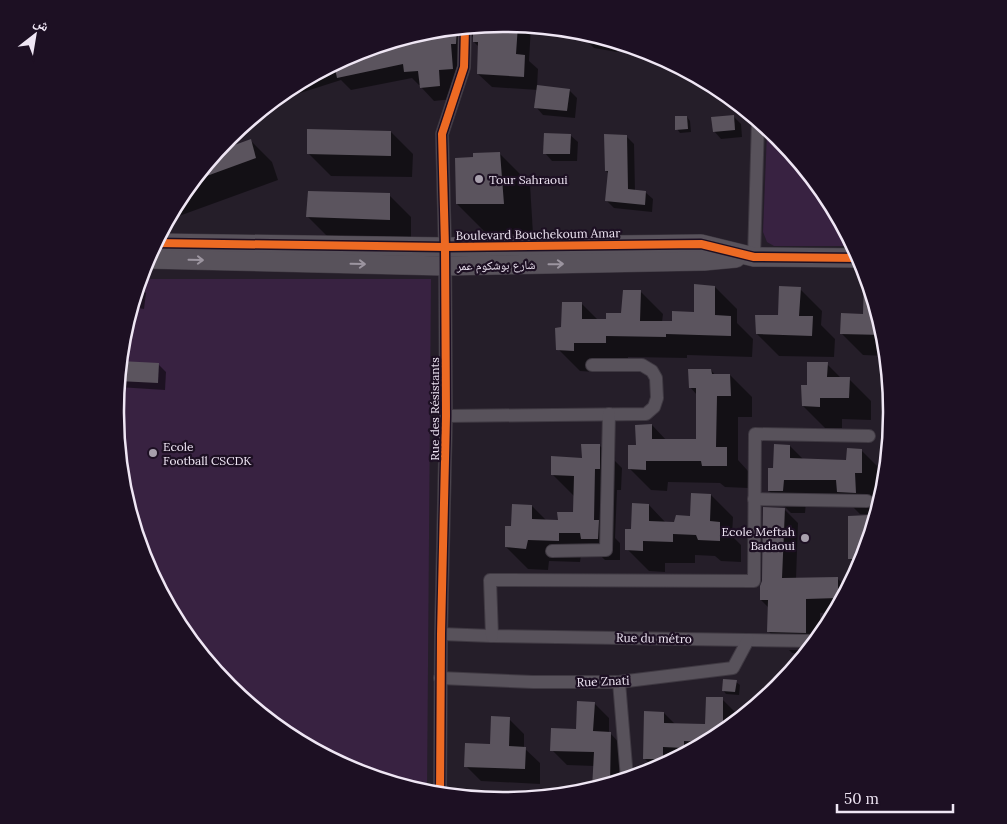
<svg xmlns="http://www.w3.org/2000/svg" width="1007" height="824" font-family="Lora,'Noto Naskh Arabic',serif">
<rect width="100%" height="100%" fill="#251e29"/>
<g fill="#382241">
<path d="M767,132L834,211L853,246H774L767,242L763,232Z"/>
<path d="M140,279H431L427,793L355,771L288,735L229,686L181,627L145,560L123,487L115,412L123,336Z"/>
</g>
<g fill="#0007">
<path d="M504,24L531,26L529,61L538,69L537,87L569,90L577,98L575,118L543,115L536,107L538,90L492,87L478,74L479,47L474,42V35L471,38L463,57L466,82L451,83L453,99L434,101L421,87V85H419L412,78L351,90L341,80L272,102L288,89L355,53L428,31Z"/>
<path d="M581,32L618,43L617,52L594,48L581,35Z"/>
<path d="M733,116L741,124L742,137L721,139L714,131Z"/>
<path d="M687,117L690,121L691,132L680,133L677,129Z"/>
<path d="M391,132L413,154L412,177L331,176L309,154Z"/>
<path d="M570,135L578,142L577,161H552L545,153Z"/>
<path d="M626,136L634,144L635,191L645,192L653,199L652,212L614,208L607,201L609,174L606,171Z"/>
<path d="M250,140L272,162L278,180L168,220L181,196L216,153Z"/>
<path d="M500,154L530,184L533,234H487L457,204L474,158Z"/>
<path d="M389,195L411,217V241L330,239L308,217Z"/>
<path d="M138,285L146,293L144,309L132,307Z"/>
<path d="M715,287L737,309V323L753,339L752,357L687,355V358L628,357V365L595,364V372L580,371L558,349L562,329L581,303L598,320L607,321L622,314L641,292L663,314L662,322H673L695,313Z"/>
<path d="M865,288H870L884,337L886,356L863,355L841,333L864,315Z"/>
<path d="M800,289L822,311L821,325L835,339L834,357L779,356L757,334L779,316Z"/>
<path d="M130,311L126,345H122L123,336Z"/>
<path d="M120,362L158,364L166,372L165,390L118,387Z"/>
<path d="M827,364L842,379H849L871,401V420L842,419V428H825L803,406L808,387Z"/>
<path d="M711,370L715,375H730L752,397V417H738V460L748,471V488L725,487L720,483L668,482L667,491L651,490L629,468L637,447L652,425L667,441H697V395L690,387Z"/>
<path d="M600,446L622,468L621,490H617L615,538L620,543V560H605L599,554L581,555L580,562L549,561L548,570L528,569L506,547L532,506L547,521L559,522L574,513L575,497L553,475L583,459Z"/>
<path d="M790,446L804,460L847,461L861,450L883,472V490L882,494H877V511L876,514H860L848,502H806L805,513H791L769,491L775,470Z"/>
<path d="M711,495L733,517L732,536L741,545V562L721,561L715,556L695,555V563H665V572L649,571L627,549L633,530L649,505L666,523H675L692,517Z"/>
<path d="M784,509L798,523L796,579L837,578L847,588L835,612L820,613V636L811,646H783L769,632V608L761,600Z"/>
<path d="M868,517L874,522L862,561L858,568L849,558Z"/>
<path d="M789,650H805L807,652L805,654L792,653Z"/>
<path d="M736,682L740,685L739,695L726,694L723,690Z"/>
<path d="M722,699L737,714L738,720L719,735L655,769L644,758L664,713L676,725L706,726Z"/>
<path d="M594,703L609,718V733H610L625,749V779L593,788L594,766L567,765L552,750L577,730Z"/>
<path d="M509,719L524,734V748L540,763V784L481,781L466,766L491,746Z"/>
<path d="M497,797L514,798L516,799L497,800Z"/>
</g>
<g fill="#5b545e">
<path d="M504,24L518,25L516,54L525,55L524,77L477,74L478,42H473V27Z"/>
<path d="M457,28L456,44H451L453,69L439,70L440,86L420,88L418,71L404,72L403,64L337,78L334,64L355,53L428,31Z"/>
<path d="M537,85L570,89L567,111L534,108Z"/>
<path d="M734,115L735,130L713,132L711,117Z"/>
<path d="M675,116H687L688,129L675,130Z"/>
<path d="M307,129L391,131V156L307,154Z"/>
<path d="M544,133L571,134L570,154H543Z"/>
<path d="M604,134L627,135L628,189L646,191L645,205L605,201L608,171H605Z"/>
<path d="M251,139L256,158L193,181L218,151Z"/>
<path d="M500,152L504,204H456L455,158L473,157V153Z"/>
<path d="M308,191L390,193V220L306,217Z"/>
<path d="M864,277H866L884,335L840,334L841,313L863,314Z"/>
<path d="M694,284L715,286V315L731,316V336L666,334V337L606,336V343H574V351L556,350L555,328L561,327L562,302H582V319H606V313H621L623,290H641L640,321H672V311L694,312Z"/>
<path d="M779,286L801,287L799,316H813L812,336L756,334L755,315H778Z"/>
<path d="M120,361L159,363L158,383L118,381Z"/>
<path d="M807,362H828L827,377H850L849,398H820V407L802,406L801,385H807Z"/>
<path d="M688,369H711L712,374H730L731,396H717L716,447H727V466H702L701,461H646V470L628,469V445H636L635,425L652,424V439H696V388H689Z"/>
<path d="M581,444H600V469H595L594,520H599L598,539H581L580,533H559V541L528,540L526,549L505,547V526H511L512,504L532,505V519L558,520L557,512H573L574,476L551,475V456L582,458Z"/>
<path d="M774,444L790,445V458L846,460L847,448L862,449V473H855L856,493L837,492L836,480H784L783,491H768V468H773Z"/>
<path d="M691,493L711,494L710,521L720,522V541L698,540L696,535L673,534V542L643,541V551L625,550V529H631L632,503L649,504V521L674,522L676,515L690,516Z"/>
<path d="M763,507L785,508L782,578L838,577V598L806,599V633L767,632L768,600H760V586L762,581Z"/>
<path d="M869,515V528H872L865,550H861L860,559H848V516Z"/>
<path d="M723,679L737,680L735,692L722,691Z"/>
<path d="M706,697H723V732L706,742L684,741V748L663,747V759H643L644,711L664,712V723L705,724Z"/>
<path d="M577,701L595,702L593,731L611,732L610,784L592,789L594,752L550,751L551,728L576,729Z"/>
<path d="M491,716L510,717L509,746L526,747L525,769L464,767L465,743L490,744Z"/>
</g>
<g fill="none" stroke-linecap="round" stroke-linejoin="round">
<g stroke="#3f3942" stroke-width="14">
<g id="street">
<path d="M754,257L758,121"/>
<path d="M446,416L646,414L654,407L657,398L656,378L652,371L642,365H592"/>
<path d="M754,499L867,501"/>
<path d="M552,551L606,550L609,414"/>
<path d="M441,634L492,636L816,641"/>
<path d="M492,636L490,580L754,581L755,434L869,436"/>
<path d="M440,678L533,682H619L733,668L748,640"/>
<path d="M619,682L627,778"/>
<path d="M440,794L441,634L446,416L445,247L442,134L464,67L465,28"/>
</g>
</g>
<g stroke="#3f3942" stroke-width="20">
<g id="secondary">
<path d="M156,243L445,247L701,244L754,257L859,258"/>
<path d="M147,259L444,266L704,261L736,258"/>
</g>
</g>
<use href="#street" stroke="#58525b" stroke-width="12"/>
<use href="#secondary" stroke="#58525b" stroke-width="19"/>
<g stroke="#1d1023" stroke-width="11">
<g id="cycleway">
<path d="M156,243L445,247L701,244L754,257L859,258"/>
<path d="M440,794L441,634L446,416L445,247L442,134L464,67L465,28"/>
</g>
</g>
<use href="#cycleway" stroke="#ed6a23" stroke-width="8"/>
</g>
<defs><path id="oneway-shaft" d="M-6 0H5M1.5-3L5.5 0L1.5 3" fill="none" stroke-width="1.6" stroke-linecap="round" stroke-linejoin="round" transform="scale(1.25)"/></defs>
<g stroke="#9c95a0">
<use href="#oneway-shaft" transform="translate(196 260) rotate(1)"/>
<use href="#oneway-shaft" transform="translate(358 264) rotate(1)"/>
<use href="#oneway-shaft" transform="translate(556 264) rotate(-1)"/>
</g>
<g fill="#a8a0ad" stroke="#1d1023" stroke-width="2">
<circle cx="479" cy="179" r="5"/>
<circle cx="153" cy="453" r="5"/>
<circle cx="805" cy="538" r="5"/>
</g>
<g text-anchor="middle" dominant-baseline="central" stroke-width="4.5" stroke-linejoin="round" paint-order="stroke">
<g font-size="12" fill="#efe6f4" stroke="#1d1023" text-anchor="start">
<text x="489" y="179">Tour Sahraoui</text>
<text x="163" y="446">Ecole<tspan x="163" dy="14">Football CSCDK</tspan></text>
<text x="795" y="531" text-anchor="end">Ecole Meftah<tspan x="795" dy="14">Badaoui</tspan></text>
</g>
<g font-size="12" fill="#efe6f4" stroke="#1d1023">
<text transform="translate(538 234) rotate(-1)">Boulevard Bouchekoum Amar</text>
<text transform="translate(496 265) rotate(-1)">شارع بوشكوم عمر</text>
<text transform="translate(434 409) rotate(-90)">Rue des Résistants</text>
<text transform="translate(654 638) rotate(1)">Rue du métro</text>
<text transform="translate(603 681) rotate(-2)">Rue Znati</text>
</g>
</g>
<path d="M0 0H1007V824H0ZM503 32H504A379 379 0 0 1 883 411V413A379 379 0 0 1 504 792H503A379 379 0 0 1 124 413V411A379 379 0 0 1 503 32Z" fill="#1d1023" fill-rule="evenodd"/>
<path fill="none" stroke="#efe6f4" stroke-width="2.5" d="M503 32H504A379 379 0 0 1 883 411V413A379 379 0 0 1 504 792H503A379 379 0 0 1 124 413V411A379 379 0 0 1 503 32Z"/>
<g transform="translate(35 35) rotate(31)" stroke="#1d1023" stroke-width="4" paint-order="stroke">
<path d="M0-4L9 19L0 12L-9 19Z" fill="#efe6f4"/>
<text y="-8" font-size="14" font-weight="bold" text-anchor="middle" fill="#efe6f4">ش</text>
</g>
<path d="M837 804v8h116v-8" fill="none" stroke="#efe6f4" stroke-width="2.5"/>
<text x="844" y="804" font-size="15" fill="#efe6f4" stroke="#1d1023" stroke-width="4" paint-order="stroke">50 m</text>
</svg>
